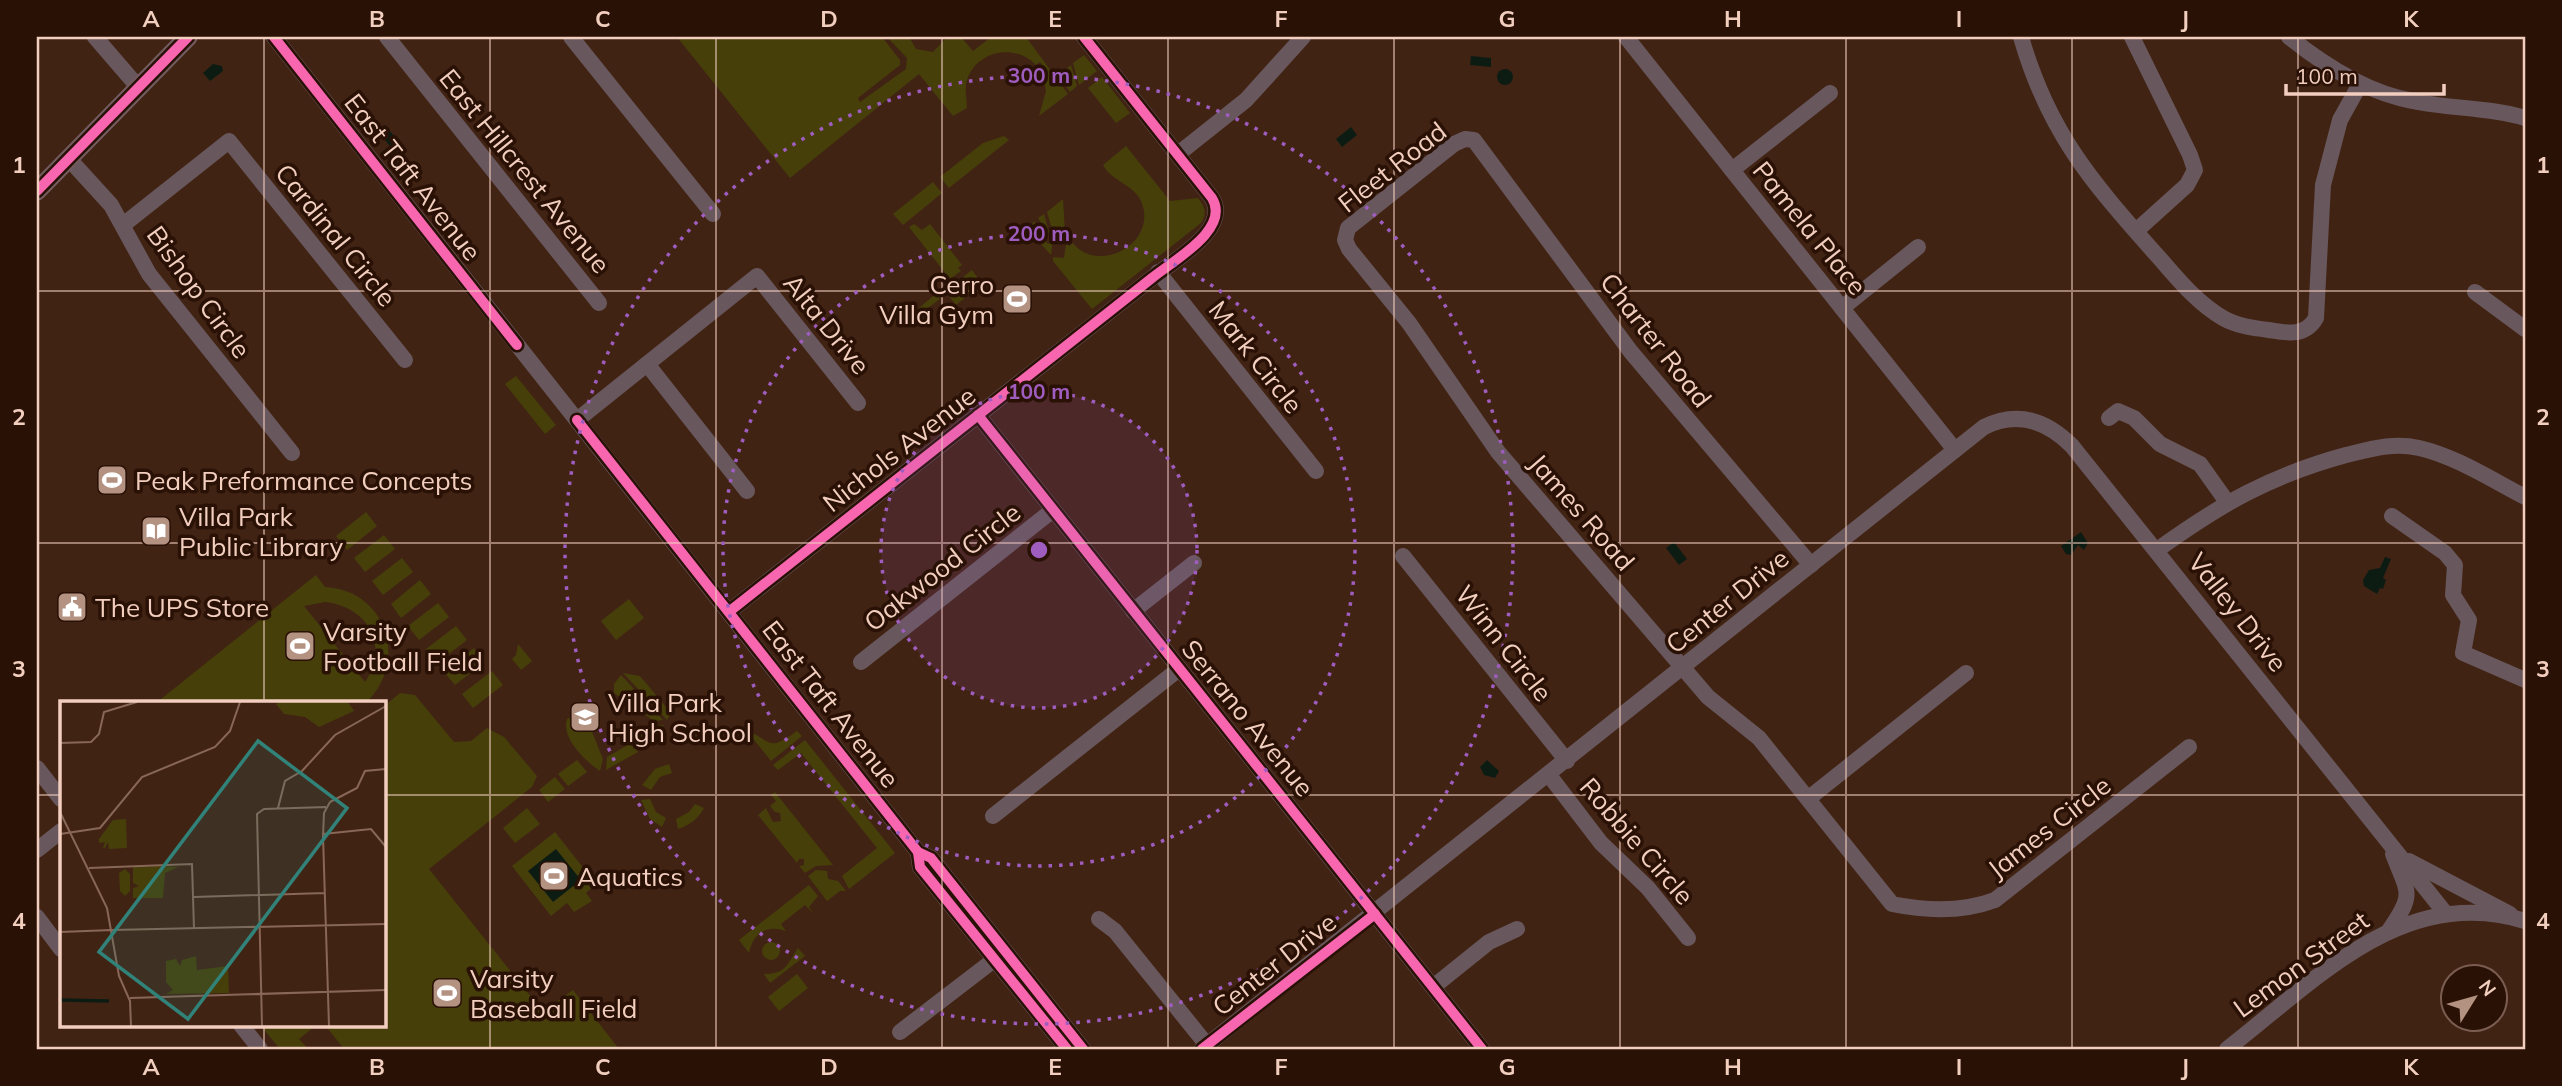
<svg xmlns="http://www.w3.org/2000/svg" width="2562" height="1086" font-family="Mulish,sans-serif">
<rect width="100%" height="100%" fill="#412314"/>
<g fill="#463f0a" fill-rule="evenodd">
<path d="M677,37H882L900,60V65L858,98L860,102L906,69L907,58L887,37H909L916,49L933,52L947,37H961L973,51L991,37H1026L1068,94L1039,116L1046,91L1043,77L1048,73L1040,62L1036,65C1015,43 977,50 967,80C964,89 967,98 967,108L953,116L919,74L790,178Z"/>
<path d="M1084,55L1097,71L1079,85L1073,63Z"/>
<path d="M1071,65L1077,86L1070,92L1058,76Z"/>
<path d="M1102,77L1130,113L1116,123L1088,88Z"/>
<path d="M1004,136L1009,140L949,188L940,177L983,143Z"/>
<path d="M1126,146L1170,201L1198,198C1204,206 1208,213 1201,223L1092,309L1053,261V257L1064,258L1066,244L1056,243L1062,238L1069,246L1073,243C1095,272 1149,249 1144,211C1140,184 1113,184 1103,165Z"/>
<path d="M933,182L942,193L903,225L893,214Z"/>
<path d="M1063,199L1065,232L1060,235L1052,229L1047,212Z"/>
<path d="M1044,214L1049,232L1043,237L1048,244L1053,240L1051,255L1029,231L1034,221L1040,229L1043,226L1038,218Z"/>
<path d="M914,224L922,230L930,224L962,265L958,268L961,271L950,279L909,227Z"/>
<path d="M972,270L982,284L956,305L945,291Z"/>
<path d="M937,293L941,298L914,319L908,317Z"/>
<path d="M516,376L556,425L545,434L505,384Z"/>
<path d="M366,512L377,526L347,550L336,536Z"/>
<path d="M384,535L395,549L365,572L354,558Z"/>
<path d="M402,558L413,572L383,595L372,581Z"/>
<path d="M316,575L325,587C385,590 409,658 368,701L156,703ZM325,602C368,607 390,645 365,682L304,606Z"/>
<path d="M420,580L431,594L401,618L391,604Z"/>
<path d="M629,599L644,618L616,640L601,621Z"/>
<path d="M438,603L449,617L419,640L408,626Z"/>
<path d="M456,626L467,640L437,663L426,649Z"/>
<path d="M518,644L532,661L521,670L512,659L516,655Z"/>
<path d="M474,648L485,662L455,685L444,672Z"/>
<path d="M492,671L503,685L473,708L462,694Z"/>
<path d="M623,673L640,676L671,713L667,720Z"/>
<path d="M621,675L663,720L654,721L614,693V684Z"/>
<path d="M400,693L415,695L454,742L471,741L487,728L504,737L537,776L532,787L429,869L543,1012L573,990L619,1049H344L325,1025H383V707Z"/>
<path d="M584,712L603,759L600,771C585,761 561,738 567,719Z"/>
<path d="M651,725H664L645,748L637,739Z"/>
<path d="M746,730C773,741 767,753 797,731L802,736L771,761Z"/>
<path d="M805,740L895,853L849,889L842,876L877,848L801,753L778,770L773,765Z"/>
<path d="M631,743L638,752L606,770L607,757Z"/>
<path d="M577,760L587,772L568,786L558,774Z"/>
<path d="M669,764L672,773L660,777L651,790L642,785L655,769Z"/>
<path d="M555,777L565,789L548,802L539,790Z"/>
<path d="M775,792L833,865L816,866L805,873L799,866L804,865V859H799L797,863L758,815L766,808L773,822L781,821L780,813L775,812L770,806L776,801L771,795Z"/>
<path d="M650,799L656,812L666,818L662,827L650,819L641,800Z"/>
<path d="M695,804L704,808C698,819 690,825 678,829L676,819L689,812Z"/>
<path d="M527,808L540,824L515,843L503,828Z"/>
<path d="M555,832L596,884L586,893L592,901L574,912L567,903L551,916L512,866Z"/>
<path d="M816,870L827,871L828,879L838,881L846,891H840L827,901L808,876Z"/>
<path d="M809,885L818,896L809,907L814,914L805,905L781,924L786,931C765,924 753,934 749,953L739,940Z"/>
<circle cx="771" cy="951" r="9"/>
<path d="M798,948L805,956L770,983L764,974C787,974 787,964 798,948Z"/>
<path d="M797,974L808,988L779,1011L768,997Z"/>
<path d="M260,1025H312L314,1027L299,1039L308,1049H280Z"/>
</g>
<g fill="#0d1c13">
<path d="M1471,56L1491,58V67L1470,65Z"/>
<path d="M213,64L222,66L223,71L210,81L203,73Z"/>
<circle cx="1505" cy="77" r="8"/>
<path d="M1351,127L1357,135L1342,147L1336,139Z"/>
<path d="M388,129L400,143L393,150L381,135Z"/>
<path d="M2081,532L2088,543L2084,550L2078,545L2071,555L2066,554L2061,546Z"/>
<path d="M1674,542L1687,559L1679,565L1666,548Z"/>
<path d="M2385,557L2391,559L2383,578L2386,580L2383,589L2380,588L2377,594L2364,586L2363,580L2369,570L2380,568Z"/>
<path d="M1487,760L1499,771L1495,778L1484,775L1480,767Z"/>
<path d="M556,849L581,880L553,902L528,871Z"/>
</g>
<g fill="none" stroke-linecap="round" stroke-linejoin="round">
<g stroke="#68575c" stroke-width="16">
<path d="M95,37L139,88"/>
<path d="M274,37L918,852L931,858L1083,1049"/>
<path d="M387,37L599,303"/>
<path d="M571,37L713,214"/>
<path d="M1626,37L1955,450"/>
<path d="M2021,37C2048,131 2090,180 2154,252C2175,275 2195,302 2223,318C2237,326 2253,328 2269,330C2287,333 2305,337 2316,318L2323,185L2340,120L2360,84"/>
<path d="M2132,37L2190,155L2195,170L2187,185L2136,231"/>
<path d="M2289,37C2325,66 2367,93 2413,101C2450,109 2488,107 2525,118"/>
<path d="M1178,154L1246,100L1303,37"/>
<path d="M69,159L111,205L149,274L292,453"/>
<path d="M1732,170L1830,93"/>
<path d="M123,225L229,141L405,360"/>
<path d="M1158,272L1316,471"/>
<path d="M2475,292L2525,329"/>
<path d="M1842,308L1918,247"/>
<path d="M647,364L747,491"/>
<path d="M978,415L1482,1049"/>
<path d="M2109,418L2118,411L2134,418L2160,444L2200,464L2227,502"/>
<path d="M577,420L757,276L858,403"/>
<path d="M2392,516L2445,553L2455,565L2453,595L2469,620L2463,653L2525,680"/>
<path d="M2157,550C2221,504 2269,476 2346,455C2371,449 2393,442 2419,448C2455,456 2492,480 2525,497"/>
<path d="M1403,556L1567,761"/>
<path d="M1811,565L1631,352L1474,140L1465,139L1454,144L1348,228L1345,240L1349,249L1409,323L1498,452L1708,697L1759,738L1892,904C1926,911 1963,912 1995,900L2189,747"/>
<path d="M730,611L1152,278C1174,260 1231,229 1212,198L1084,37"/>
<path d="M1133,611L1194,563"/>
<path d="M861,662L1053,510"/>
<path d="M37,768L61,799"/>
<path d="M1549,775L1601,843L1648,888L1688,938"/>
<path d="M1809,798L1966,673"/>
<path d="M993,816L1179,669"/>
<path d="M37,850L61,831"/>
<path d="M918,852L920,867L1067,1049"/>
<path d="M2409,861L2510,914"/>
<path d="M37,917L61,949"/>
<path d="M1099,919L1115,931L1207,1045"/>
<path d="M2390,929C2415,893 2408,893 2393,854"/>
<path d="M1433,987L1489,942L1517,929"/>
<path d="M241,1025L260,1049"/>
<path d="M900,1032L1003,953"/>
<path d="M1202,1049L1984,427C2018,410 2047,421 2072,446L2446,914"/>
<path d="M2227,1049C2315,981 2404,883 2525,921"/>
</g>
<path stroke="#735c60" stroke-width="19" d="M37,191L188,37"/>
<g stroke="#2a1106" stroke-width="15">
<g id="cycleway">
<path d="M274,37L517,345"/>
<path d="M37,191L188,37"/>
<path d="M978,415L1482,1049"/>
<path d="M577,420L918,852L931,858L1083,1049"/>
<path d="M730,611L1152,278C1174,260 1231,229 1212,198L1084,37"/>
<path d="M918,852L920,867L1067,1049"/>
<path d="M1202,1049L1375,914"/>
</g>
</g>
<use href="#cycleway" stroke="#f766af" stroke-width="10"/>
</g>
<path fill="none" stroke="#f2cebe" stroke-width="2" stroke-opacity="0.55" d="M264,37V703M490,37V1049M716,37V1049M942,37V1049M1168,37V1049M1394,37V1049M1620,37V1049M1846,37V1049M2072,37V1049M2298,37V1049M37,291H2525M37,543H2525M37,795H61M383,795H2525M264,1025V1049"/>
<circle cx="1039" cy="550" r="158" fill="#9f5dbf" fill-opacity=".12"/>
<g fill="none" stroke="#9f5dbf" stroke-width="3.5" stroke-dasharray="3.5 7">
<circle cx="1039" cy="550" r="158"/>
<circle cx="1039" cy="550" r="316"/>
<circle cx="1039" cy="550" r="474"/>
</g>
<defs>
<g id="stadium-square" transform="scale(1.575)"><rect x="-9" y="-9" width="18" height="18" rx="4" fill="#b49282" stroke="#2a1106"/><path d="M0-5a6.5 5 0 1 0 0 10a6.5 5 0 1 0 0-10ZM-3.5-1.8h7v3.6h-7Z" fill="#fff"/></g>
<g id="library-square" transform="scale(1.575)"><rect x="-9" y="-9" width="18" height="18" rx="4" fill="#b49282" stroke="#2a1106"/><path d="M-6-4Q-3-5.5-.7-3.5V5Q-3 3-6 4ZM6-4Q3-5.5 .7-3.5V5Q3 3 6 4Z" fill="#fff"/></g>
<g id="civic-square" transform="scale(1.575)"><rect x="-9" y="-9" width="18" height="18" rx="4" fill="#b49282" stroke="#2a1106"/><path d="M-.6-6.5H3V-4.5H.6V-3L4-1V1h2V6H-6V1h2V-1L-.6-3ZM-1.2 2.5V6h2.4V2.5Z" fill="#fff"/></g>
<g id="school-square" transform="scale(1.575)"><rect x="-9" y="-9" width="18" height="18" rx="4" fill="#b49282" stroke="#2a1106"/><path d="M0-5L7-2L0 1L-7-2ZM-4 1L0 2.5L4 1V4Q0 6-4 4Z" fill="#fff"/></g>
</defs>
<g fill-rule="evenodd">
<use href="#stadium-square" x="1017" y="299"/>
<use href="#stadium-square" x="112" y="480"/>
<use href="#library-square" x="156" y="531"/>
<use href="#civic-square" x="72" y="607"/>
<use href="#stadium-square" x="300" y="646"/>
<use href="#school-square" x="585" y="717"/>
<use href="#stadium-square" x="554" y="876"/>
<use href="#stadium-square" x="447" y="993"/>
</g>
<g text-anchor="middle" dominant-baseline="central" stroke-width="7" stroke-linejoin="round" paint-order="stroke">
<g font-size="26" fill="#f2cebe" stroke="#2a1106">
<text transform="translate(1392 167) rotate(-38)">Fleet Road</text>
<text transform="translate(525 171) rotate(51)">East Hillcrest Avenue</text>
<text transform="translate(413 177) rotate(52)">East Taft Avenue</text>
<text transform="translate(1810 228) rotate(51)">Pamela Place</text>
<text transform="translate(336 235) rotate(51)">Cardinal Circle</text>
<text transform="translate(199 292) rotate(54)">Bishop Circle</text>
<text transform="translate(827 324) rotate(51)">Alta Drive</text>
<text transform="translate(1656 340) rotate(52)">Charter Road</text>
<text transform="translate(1256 357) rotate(52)">Mark Circle</text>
<text transform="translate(899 449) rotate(-38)">Nichols Avenue</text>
<text transform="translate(1582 512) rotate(49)">James Road</text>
<text transform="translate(942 567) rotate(-38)">Oakwood Circle</text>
<text transform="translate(1727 601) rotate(-39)">Center Drive</text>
<text transform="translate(2238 612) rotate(52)">Valley Drive</text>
<text transform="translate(1504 643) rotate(52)">Winn Circle</text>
<text transform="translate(831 704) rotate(52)">East Taft Avenue</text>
<text transform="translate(1248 718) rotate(51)">Serrano Avenue</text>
<text transform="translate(2049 827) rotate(-38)">James Circle</text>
<text transform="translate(1637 841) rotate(49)">Robbie Circle</text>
<text transform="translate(1274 964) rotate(-38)">Center Drive</text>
<text transform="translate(2301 964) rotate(-36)">Lemon Street</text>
</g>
<g font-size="26" fill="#f2cebe" stroke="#2a1106" text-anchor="start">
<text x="994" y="284" text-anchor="end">Cerro<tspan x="994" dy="30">Villa Gym</tspan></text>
<text x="135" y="480">Peak Preformance Concepts</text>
<text x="179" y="516">Villa Park<tspan x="179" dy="30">Public Library</tspan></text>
<text x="95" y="607">The UPS Store</text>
<text x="323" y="631">Varsity<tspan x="323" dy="30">Football Field</tspan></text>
<text x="608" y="702">Villa Park<tspan x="608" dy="30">High School</tspan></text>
<text x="577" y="876">Aquatics</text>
<text x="470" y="978">Varsity<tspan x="470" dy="30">Baseball Field</tspan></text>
</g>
</g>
<g transform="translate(60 701)">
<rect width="326" height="326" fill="#412314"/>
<path d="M220,1H288L294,10L259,26L245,16L224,13L216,3ZM66,118L67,147L49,148L48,141L45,147H43L45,141L39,142V138L53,119ZM103,165L118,166L105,172L103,197H73V187L79,185L73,182V166ZM65,168L70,173V190L65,195L60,190L59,172ZM136,255L137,269L168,265L169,292L106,293L113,289L106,281V260L116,258L120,265L122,259Z" fill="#463f0a"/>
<path fill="none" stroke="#0d1c13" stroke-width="3.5" d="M0,299L49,300"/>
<path fill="none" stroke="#886758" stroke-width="2" d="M0,42L31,41L39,33L44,11L77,1M270,101L297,87L305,70L326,68M218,107L225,80L242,70L275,34L326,5M0,111L47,207L59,275L70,300L71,325M0,133L40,127L82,76L155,46L170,30L180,1M263,133L311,128L326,146M29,167L132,163L134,228M134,196L265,192M52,229L326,223M0,231L52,229M70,297L326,289M202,325L197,113L204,108L266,106M269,325L263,135L264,112L270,101"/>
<path fill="#31837a" fill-opacity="0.15" stroke="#31837a" stroke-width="3.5" d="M198,40L287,107L128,318L39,251Z"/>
<rect width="326" height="326" fill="none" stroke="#f2cebe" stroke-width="3.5"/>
</g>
<circle cx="1039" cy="550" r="10" fill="#9f5dbf" stroke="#2a1106" stroke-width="3.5"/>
<g font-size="21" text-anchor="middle" font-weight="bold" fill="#9f5dbf" stroke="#2a1106" stroke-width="7" stroke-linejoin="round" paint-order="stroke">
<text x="1039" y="83">300 m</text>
<text x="1039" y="241">200 m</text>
<text x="1039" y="399">100 m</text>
</g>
<rect width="2562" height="1086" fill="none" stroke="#2a1106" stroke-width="77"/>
<g transform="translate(2474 998) rotate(53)"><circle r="33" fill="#2a1106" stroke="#7a5d50" stroke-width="2"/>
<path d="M0-5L12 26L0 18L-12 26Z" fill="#b49282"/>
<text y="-10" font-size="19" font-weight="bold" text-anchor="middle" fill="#f2cebe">N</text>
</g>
<path d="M2286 84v10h158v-10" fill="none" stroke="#f2cebe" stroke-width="3.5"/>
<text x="2296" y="84" font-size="21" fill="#f2cebe" stroke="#2a1106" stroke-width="5" paint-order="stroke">100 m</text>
<rect x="38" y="38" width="2486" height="1010" fill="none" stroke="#f2cebe" stroke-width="2.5"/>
<g font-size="23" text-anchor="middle" font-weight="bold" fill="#f2cebe">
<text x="151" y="27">A</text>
<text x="377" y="27">B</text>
<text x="603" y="27">C</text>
<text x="829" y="27">D</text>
<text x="1055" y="27">E</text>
<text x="1281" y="27">F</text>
<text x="1507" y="27">G</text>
<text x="1733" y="27">H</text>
<text x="1959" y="27">I</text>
<text x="2185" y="27">J</text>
<text x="2411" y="27">K</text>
<text x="19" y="173">1</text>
<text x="2543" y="173">1</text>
<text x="19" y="425">2</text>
<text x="2543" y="425">2</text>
<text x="19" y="677">3</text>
<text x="2543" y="677">3</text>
<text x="19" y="929">4</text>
<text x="2543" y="929">4</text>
<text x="151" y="1075">A</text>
<text x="377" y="1075">B</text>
<text x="603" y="1075">C</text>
<text x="829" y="1075">D</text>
<text x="1055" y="1075">E</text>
<text x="1281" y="1075">F</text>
<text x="1507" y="1075">G</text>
<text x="1733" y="1075">H</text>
<text x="1959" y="1075">I</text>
<text x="2185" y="1075">J</text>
<text x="2411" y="1075">K</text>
</g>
</svg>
